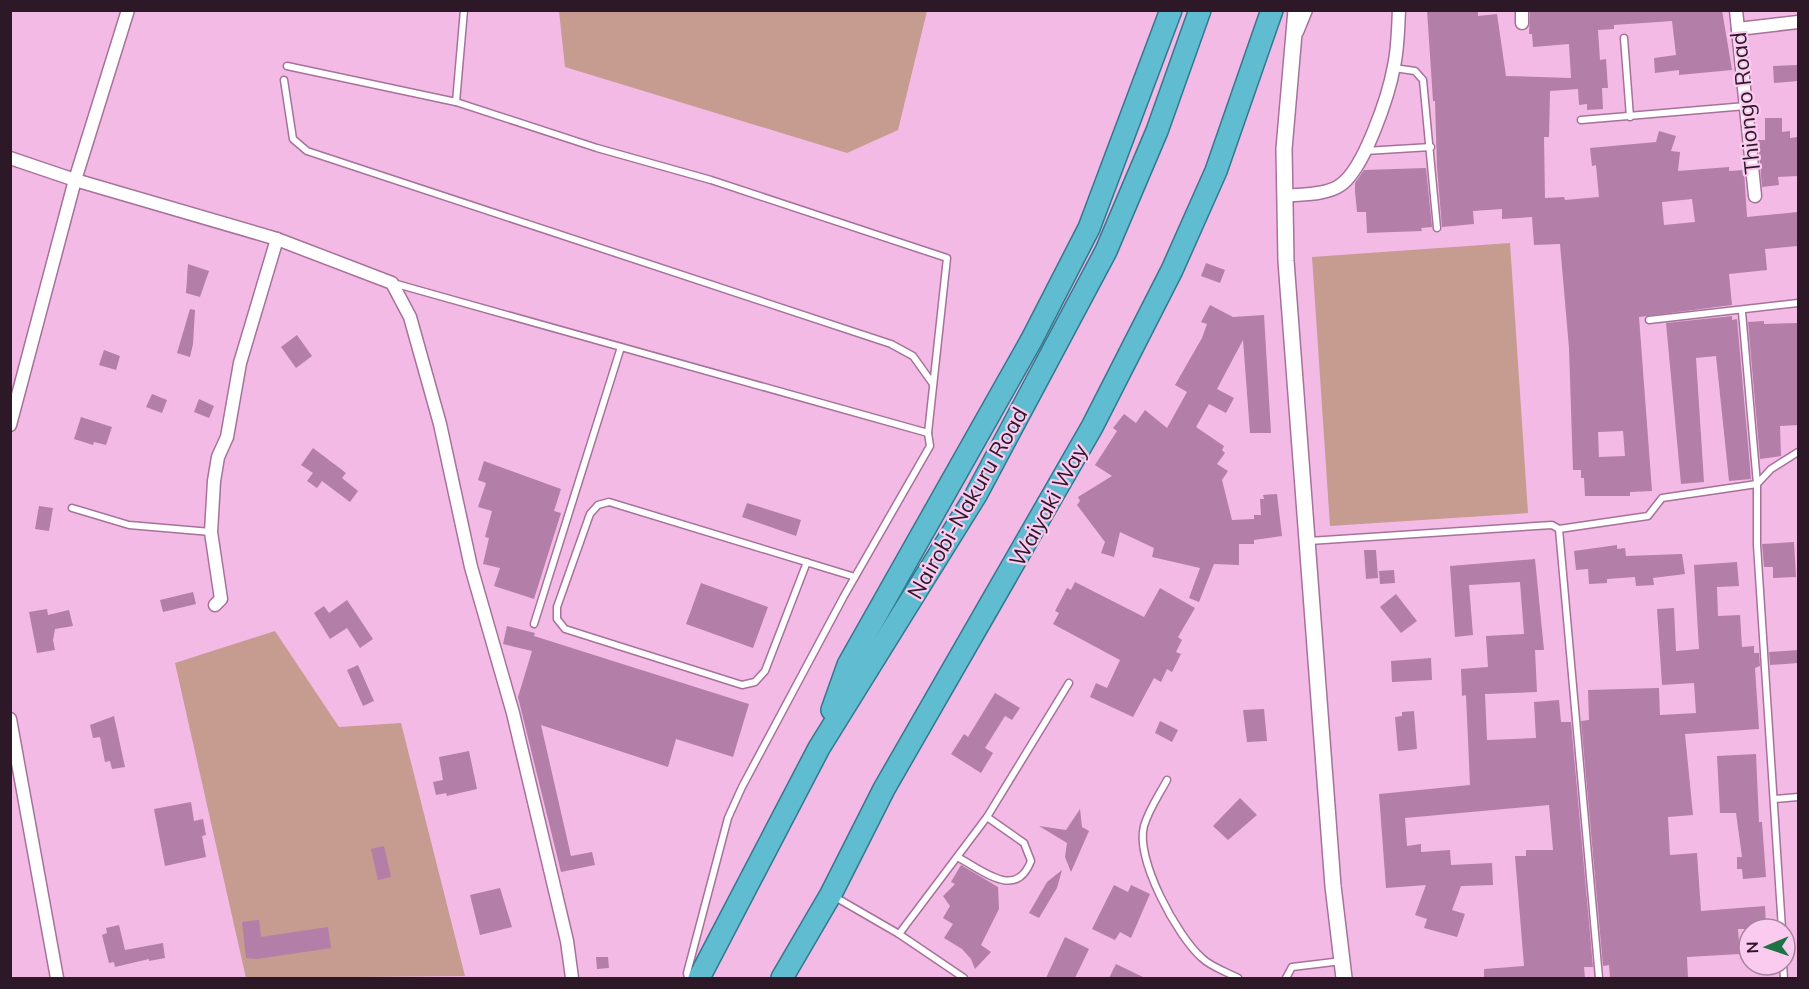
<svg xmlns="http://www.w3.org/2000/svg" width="1809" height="989" font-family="Mulish,sans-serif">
<rect width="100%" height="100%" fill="#f3bae6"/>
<g fill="#c69b90">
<path d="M559,11V10L927,11L898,130L847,153L565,67Z"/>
<path d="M1510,243L1528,513L1330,526L1312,257Z"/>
<path d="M275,631L339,727L401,723L465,976L246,978L175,663Z"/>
</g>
<g fill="#b37ea7" fill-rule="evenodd">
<path d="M1427,10H1478V16L1497,14L1506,76L1571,78L1569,44L1533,47L1532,34H1529L1530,10H1722L1732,70L1679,75V70L1655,73L1654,58L1676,55L1672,21L1614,25V29L1598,30L1600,60L1606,59L1608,88H1602L1603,109L1587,110V104L1579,105L1578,89L1550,91L1549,137H1544L1545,198L1564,197L1565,200L1599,197L1596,165L1592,166L1590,148L1656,142L1659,131L1676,136L1671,151L1680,152L1678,171L1729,167V171L1744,170L1747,217L1798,212V246L1765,249L1767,270L1729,274L1732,305L1639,317L1652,491L1630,492V496H1585L1584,478H1581V470H1573L1569,348L1560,244L1534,245L1532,217L1502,219V209L1473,211L1474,224L1442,227L1437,167L1435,101H1433ZM1692,199L1695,222L1664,225L1662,202ZM1623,431L1625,456L1599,457L1598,432Z"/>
<path d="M1798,65V81L1774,83L1773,66Z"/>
<path d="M1765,118H1782V132L1790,131V138L1798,137V176L1778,177L1779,185L1762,187L1758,140H1765Z"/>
<path d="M1426,168L1432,227L1421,228L1422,231L1367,233L1366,212H1357L1355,192V183L1364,170Z"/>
<path d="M1206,263L1225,270L1220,283L1201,276Z"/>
<path d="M188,264L209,271L200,297L186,293Z"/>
<path d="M1210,305L1233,317L1264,315L1271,433H1250L1243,340L1217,389L1234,398L1226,413L1209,404L1196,427L1224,446L1222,450L1225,453L1217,464L1228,471L1222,480L1232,520L1254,519V515H1261L1260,499H1264L1263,495L1277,494L1282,536L1254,540V544H1239V565L1214,564L1199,602L1189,598L1200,568L1152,557L1154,548L1120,532L1114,557L1101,553L1105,542L1077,505L1080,501L1078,497L1112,476L1095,465L1117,431L1113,428L1124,414L1136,423L1145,410L1167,428L1187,392L1175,385L1202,338L1207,324L1201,322Z"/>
<path d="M190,309L195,310L193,344L190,357L177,353Z"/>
<path d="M1732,316V320L1737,319L1751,479L1729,481L1716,356L1696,358L1704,482L1681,484L1666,323Z"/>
<path d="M1764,321V324L1798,323V425L1780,426L1781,456L1760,459L1748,322Z"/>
<path d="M297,335L312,356L296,368L281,347Z"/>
<path d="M104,350L120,356L116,370L99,365Z"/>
<path d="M152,394L167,400L162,413L146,407Z"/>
<path d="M199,399L214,406L209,418L194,412Z"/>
<path d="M81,417L112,427L106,445L94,442L93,445L74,439Z"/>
<path d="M313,448L346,473L342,478L358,491L350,502L322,481L317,488L307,481L313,473L301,465Z"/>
<path d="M484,461L561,489L554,511L561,513L534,599L494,586L500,568L483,564L489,538L485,537L492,511L478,507L486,483L478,480Z"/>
<path d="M747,503L801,520L796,536L742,517Z"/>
<path d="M39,506L53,508L49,531L35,529Z"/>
<path d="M1794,542L1796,577L1773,578V567H1764L1762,544Z"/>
<path d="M1617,545V549L1625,548L1626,556L1682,554L1685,574L1653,578L1654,585L1636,586L1635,577L1607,579V583L1589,584L1588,569L1576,570L1574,551Z"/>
<path d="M1364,550H1376L1378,578L1366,579Z"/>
<path d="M1535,559L1544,650H1535L1537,692L1485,694L1487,740L1536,738L1534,702L1559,700L1561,722H1571L1593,967H1584L1585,978H1484V969L1524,966L1515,856H1526V850H1553L1549,805L1405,818L1407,846L1421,844V852L1450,850L1451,865L1492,863L1493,885L1461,886L1452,910L1465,914L1457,937L1424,928L1427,919L1415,915L1426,885L1386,888L1379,794L1470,785L1466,695L1462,696L1461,669L1488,667L1486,636L1524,634L1520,582L1469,585L1473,635L1455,637L1450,566Z"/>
<path d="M1737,562L1739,586L1717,587L1718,616L1740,615L1742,647L1754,646V653H1759L1760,666L1755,668L1759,729L1685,734L1693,815L1668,817L1670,855L1697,853L1701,911L1765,906L1766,929H1738L1740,954L1687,957L1688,978H1610L1609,965L1603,966L1581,721L1589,720L1588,690L1659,688L1660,715L1696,713L1694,683L1662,685L1657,609L1674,608L1676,651L1699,649L1694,565Z"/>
<path d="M1394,570L1395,583L1380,584L1379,571Z"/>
<path d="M1075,582L1144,617L1160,588L1195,608L1178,637L1182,640L1176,652L1181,654L1172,672L1167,669L1161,682L1154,678L1133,717L1090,697L1096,683L1107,688L1120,660L1053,624L1059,613L1055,611L1067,588L1071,590Z"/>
<path d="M701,583L768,607L753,648L686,624Z"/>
<path d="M193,592L196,604L163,612L160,600Z"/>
<path d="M1396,594L1417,621L1401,633L1380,607Z"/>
<path d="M347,600L373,639L360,648L347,628L330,639L314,613L324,606L329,613Z"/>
<path d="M47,609L48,615L69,610L73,626L55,629L53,640L55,650L37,653L29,612Z"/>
<path d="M507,626L535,633L534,636L749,704L733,757L676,739L668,767L541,725L571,856L592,852L595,865L561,872L518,697L532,651L503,644Z"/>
<path d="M1798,650V663L1770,665L1769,652Z"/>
<path d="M1431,658L1432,680L1392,682L1391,661Z"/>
<path d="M358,665L374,701L363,706L347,670Z"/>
<path d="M995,693L1020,708L1012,720L1005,716L985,748L993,753L981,773L951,754L964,734L968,737Z"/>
<path d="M1264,709L1267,741L1247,742L1243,710Z"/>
<path d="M1414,711L1417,749L1398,751L1395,717L1402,716V712Z"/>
<path d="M114,716L125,767L112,769L110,761L105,762L100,737L93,738L90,725Z"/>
<path d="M1160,721L1178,730L1172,742L1155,733Z"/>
<path d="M469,751L477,789L447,796L446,793L436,795L433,782L443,780L439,757Z"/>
<path d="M1756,754L1759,822H1762L1766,877L1743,879L1742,869H1737V857H1742L1736,813H1720L1717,756Z"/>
<path d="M1240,798L1257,815L1228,840L1213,826Z"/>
<path d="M191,802L194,821L203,819L206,835L202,836L206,857L165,866L154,809Z"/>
<path d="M1080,809L1082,827L1089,831L1071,872L1065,857L1067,843L1039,826L1066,830Z"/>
<path d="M384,846L391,877L378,880L371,849Z"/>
<path d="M961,865L998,887L999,909L981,945L991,952L975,969L971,959L962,949L944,938L953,924L943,918L950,906L943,896L955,884L951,882Z"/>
<path d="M1062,870L1057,888L1039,918L1029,913L1047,882Z"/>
<path d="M1114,885L1128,892L1131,885L1150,894L1131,938L1120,932L1115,940L1092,929Z"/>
<path d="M500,888L512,927L480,935L470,895Z"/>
<path d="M259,920L261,937L328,927L331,948L257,959L246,958L242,922Z"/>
<path d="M119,925L125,950L163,943L165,958L149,961V959L115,967L114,962L109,963L102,935L107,933L106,928Z"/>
<path d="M1065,937L1089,949L1075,978H1046Z"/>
<path d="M596,957H608L609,968L597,969Z"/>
<path d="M1116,964L1145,978H1109Z"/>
</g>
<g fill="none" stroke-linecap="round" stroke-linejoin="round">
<g stroke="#a6729a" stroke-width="9">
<g id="service">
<path d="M1624,38L1630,117"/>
<path d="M287,66L456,102L597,148L711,180L947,258L928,433"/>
<path d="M1394,68L1415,71L1423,80L1437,228"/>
<path d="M284,80L293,139L307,151L891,344L913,356L933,384"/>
<path d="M456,102L464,10"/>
<path d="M1581,120L1746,106"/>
<path d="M1365,151L1431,147"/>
<path d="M393,283L928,433L930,446L844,596L742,787L728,818L687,973L688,978"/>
<path d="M1742,312L1757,484V545L1782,929"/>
<path d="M1649,320L1798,303"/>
<path d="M72,508L129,525L211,532"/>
<path d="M1559,529L1648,516L1662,498L1757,484L1771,469L1798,452"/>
<path d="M1309,541L1552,525L1559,529L1599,978"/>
<path d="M807,562L765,671L755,682L742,685L565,629L557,619V607L590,514L598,505L609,502L855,577"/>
<path d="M534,624L621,347"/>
<path d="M1167,780C1159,795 1149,809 1144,826C1135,859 1177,936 1202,958C1211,967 1227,972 1238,978"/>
<path d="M1774,799L1798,797"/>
<path d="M959,858C984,871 1016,900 1031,861L1024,843L987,817"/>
<path d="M835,897L899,934L964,978"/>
<path d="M899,934L987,817L1069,683"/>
<path d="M1783,965L1784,978"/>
<path d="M1286,978L1292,967L1342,961"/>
</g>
</g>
<g stroke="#a6729a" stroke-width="15">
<g id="minor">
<path d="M1522,10V23"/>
<path d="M1736,10L1755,196"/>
<path d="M1738,29L1798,22"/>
<path d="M1297,32L1306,10"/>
<path d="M10,158L75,180L128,10"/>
<path d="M1285,196C1301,194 1325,195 1339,186C1364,171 1389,94 1394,66C1398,48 1398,29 1399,10"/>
<path d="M10,425L75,180L277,239L392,283L410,317L440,424L471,567L513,713L567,941L572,978"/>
<path d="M215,605L221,599L211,532L214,481L218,457L227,437L240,363L277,239"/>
<path d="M10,719L57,978"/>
</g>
</g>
<g stroke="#a6729a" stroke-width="18">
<path id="tertiary" d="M1296,10L1284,149L1286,261L1333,886L1344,978"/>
</g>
<g stroke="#34788d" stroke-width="24">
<g id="trunk">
<path d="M832,710L848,665L1032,339L1089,228L1171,10"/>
<path d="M699,978L819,748L976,495L1106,251L1157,131L1200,10"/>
<path d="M782,978L831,894L884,789L1092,427L1172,270L1216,171L1272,10"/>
</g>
</g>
<use href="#service" stroke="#fff" stroke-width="6"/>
<use href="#minor" stroke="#fff" stroke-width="12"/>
<use href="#tertiary" stroke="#fff" stroke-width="15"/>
<use href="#trunk" stroke="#60bcd0" stroke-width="21"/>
</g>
<g text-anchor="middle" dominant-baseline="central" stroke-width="4.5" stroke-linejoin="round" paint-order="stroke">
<g font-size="22" fill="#2d1828" stroke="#facbef">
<text transform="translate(1745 103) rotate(-96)">Thiongo Road</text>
<text transform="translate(967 503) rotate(-60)">Nairobi-Nakuru Road</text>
<text transform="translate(1048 505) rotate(-61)">Waiyaki Way</text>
</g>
</g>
<rect width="1809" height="989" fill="none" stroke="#2d1828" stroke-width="24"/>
<g transform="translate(1767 947) rotate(268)"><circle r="28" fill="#facbef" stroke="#a8839f" stroke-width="1.5"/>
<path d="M0-4.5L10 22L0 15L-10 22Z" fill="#1e7345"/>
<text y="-9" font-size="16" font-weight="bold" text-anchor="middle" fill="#2d1828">N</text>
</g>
</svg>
